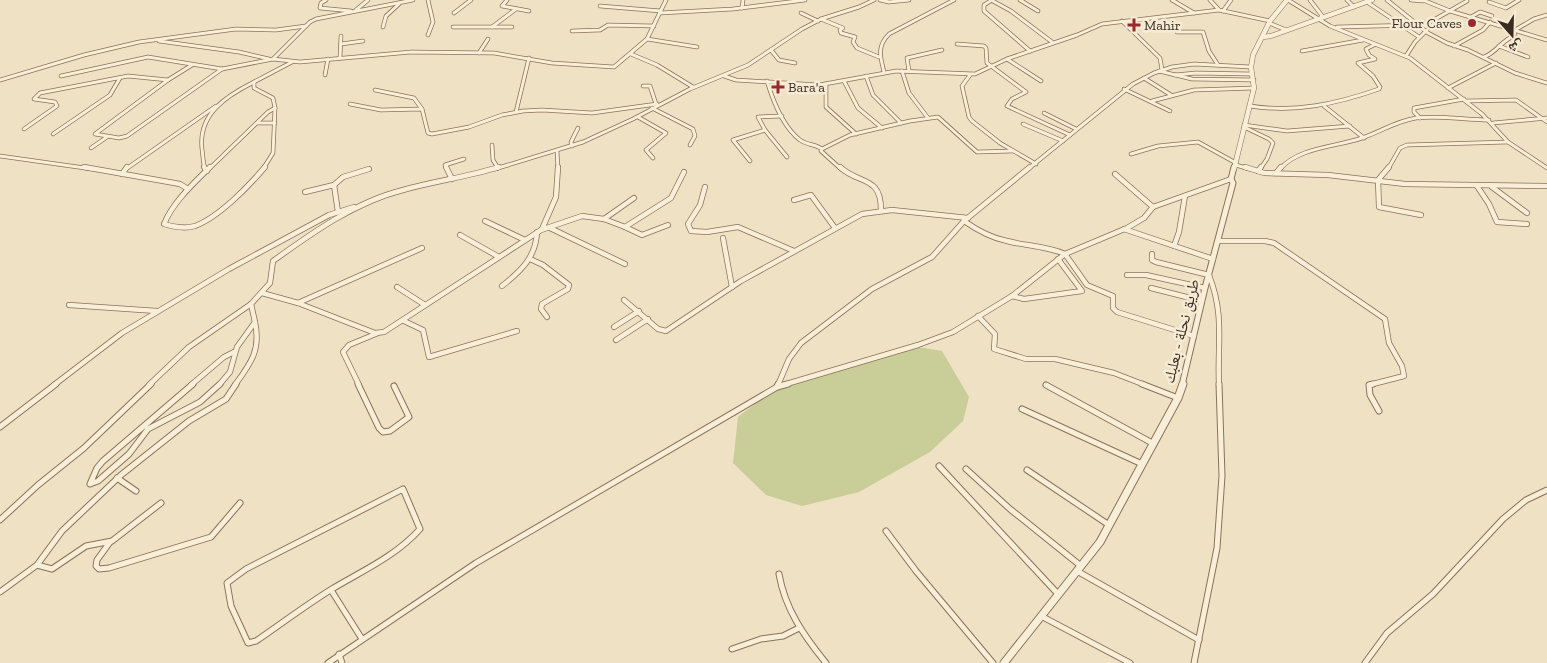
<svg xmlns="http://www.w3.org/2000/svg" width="1547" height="663" font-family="'Zilla Slab','Noto Naskh Arabic',serif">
<rect width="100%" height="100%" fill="#efe1c4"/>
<path fill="#c9cd97" d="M912,346L942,351L969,397L963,421L930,452L859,492L802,506L766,495L733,463L738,417L771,392Z"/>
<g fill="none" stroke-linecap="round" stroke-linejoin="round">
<g stroke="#8a725a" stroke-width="4.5">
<g id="minor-far2">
<path d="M326,0L321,3L320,8L351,11"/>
<path d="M428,0L433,22L428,35"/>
<path d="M507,0L502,6L529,11"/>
<path d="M880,0L889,2L909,0"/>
<path d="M991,0L1011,11L1052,42"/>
<path d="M992,0L984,5V11L1030,51"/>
<path d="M1020,0L1038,11"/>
<path d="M1172,0L1194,13"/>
<path d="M1210,0L1219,10L1270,21"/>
<path d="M1288,0L1330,26L1410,58L1482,114L1508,142L1547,168"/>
<path d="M1310,0L1323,17"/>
<path d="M1347,0L1354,7"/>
<path d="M1387,0L1428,33L1447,43L1468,50L1515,73L1547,83"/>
<path d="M1411,0L1423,1"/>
<path d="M1423,0L1450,11L1547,40"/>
<path d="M1367,2L1419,37"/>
<path d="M1489,2L1506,8L1519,0"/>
<path d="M600,6L661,11"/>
<path d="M742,8L743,0"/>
<path d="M356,10L368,0"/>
<path d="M1223,11L1231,0"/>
<path d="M454,13L471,0"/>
<path d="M660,13L733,9L805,0"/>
<path d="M801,13L818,21"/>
<path d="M1471,17L1480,12L1492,16"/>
<path d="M821,19L843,28L840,30L841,33L855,37L853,42L857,48L879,57"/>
<path d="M1122,21L1160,58L1162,70"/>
<path d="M1269,23L1286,30"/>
<path d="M383,27L386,16L399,4"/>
<path d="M453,27H492L516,9"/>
<path d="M492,27H512"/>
<path d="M1337,27L1417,25L1432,21L1467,1"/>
<path d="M1515,30L1534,19L1547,15"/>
<path d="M572,31L600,30L608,25L654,26"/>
<path d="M1177,32H1203L1209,51L1218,65"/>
<path d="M647,39L697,47"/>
<path d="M159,41L239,52L269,59"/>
<path d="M341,44L363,41"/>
<path d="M957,44L984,46L986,48L987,63L1026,92L1012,99L1007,106L1070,135"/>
<path d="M1454,46L1483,30L1490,22"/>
<path d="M1499,46L1528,57"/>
<path d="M771,50L779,60L795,63"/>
<path d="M1302,51L1363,40"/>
<path d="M479,53L488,39"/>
<path d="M631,54L657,65L693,87"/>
<path d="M1406,56L1415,42L1427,30"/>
<path d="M340,57L341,36"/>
<path d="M1484,57C1496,53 1502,40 1514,36L1515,31"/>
<path d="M273,59L310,22L316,19L413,0"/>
<path d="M1007,59L1041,81"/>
<path d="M902,71L909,93L928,118"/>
<path d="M909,71L907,58L942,50"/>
<path d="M1159,71L1192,79L1254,80"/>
<path d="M884,72C880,56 877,46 889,34L954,0"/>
<path d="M325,75L328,59"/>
<path d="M970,75L962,86L969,117L972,121L1000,143L1036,164"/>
<path d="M1175,75L1196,73L1251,74"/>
<path d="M61,76L148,57L222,69L273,59L300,62L411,52L494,53L552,63L614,67L647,39L666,0"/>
<path d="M724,76L736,80L819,85L896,71L975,74L1007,59L1077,35L1102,24L1219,10"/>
<path d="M866,76L873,95L901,123"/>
<path d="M1144,78L1171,95"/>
<path d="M0,80L84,55L139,42L236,29L276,30L306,26"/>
<path d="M168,80L95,134L119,138L127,136L222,69"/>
<path d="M767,81C773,101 783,127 800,140C807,145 815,144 822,149"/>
<path d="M844,81L858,108L882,128"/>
<path d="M826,84V107L856,134"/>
<path d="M643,86H650L656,104"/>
<path d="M1448,88L1496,63"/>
<path d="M1124,89L1170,111"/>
<path d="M375,90L414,98L422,109"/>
<path d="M1152,101L1194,90L1254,88"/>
<path d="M1466,101L1516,100L1547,122"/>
<path d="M350,104L381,110L422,109L428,133L432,134L469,127L502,115L523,111L542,110L592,113L657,104"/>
<path d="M1250,106C1295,113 1336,104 1379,89L1380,87L1373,76L1358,63L1375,59L1369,55L1366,49L1374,45"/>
<path d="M1324,106L1364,138"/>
<path d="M275,108L273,98L254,88V82L292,62"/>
<path d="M652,108L693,129L695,136L690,145"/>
<path d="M516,112L529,58"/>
<path d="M1044,113L1076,129"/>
<path d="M782,116L758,117L765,130L787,157"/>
<path d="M638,117L666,133L646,150L653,158"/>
<path d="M1420,118L1414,112V108L1464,99"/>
<path d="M257,123H275"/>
<path d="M1493,123L1547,118"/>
<path d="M1023,124L1063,141"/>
<path d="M1244,125L1287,131L1350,126"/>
<path d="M1244,127L1269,139L1273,143L1267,159L1260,169"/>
<path d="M24,129L57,106L55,102L34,99L40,93L128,76L168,80L192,65"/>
<path d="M53,134L110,95L120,78"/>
<path d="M492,145L493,160L498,168"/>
<path d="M572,146L571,142L578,128"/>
<path d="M91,148L107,137"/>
<path d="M557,151L558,169"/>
<path d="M1131,154L1158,146L1198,142L1236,163"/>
<path d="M0,156L92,169"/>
<path d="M750,161L733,140L765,130"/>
<path d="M1236,165L1249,169"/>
<path d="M126,169L216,106"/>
<path d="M205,169C203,163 203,156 202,149C198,114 226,96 254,82"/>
<path d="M209,169L268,112L275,108"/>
<path d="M263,169L273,153L275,108"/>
<path d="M447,169L445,165L464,159"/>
<path d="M495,169L583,142L633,119L690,89L748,65L802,29L821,19L859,7L874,0"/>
<path d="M841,169L821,151L822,149L850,135L910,121L938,117L977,152L1013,151"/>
<path d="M1028,169L1133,84L1154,73L1172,67L1194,64L1251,67"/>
<path d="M1280,169C1299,147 1336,147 1362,138C1380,132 1396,121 1416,118C1440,115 1465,120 1489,120"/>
<path d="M1388,169L1400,148L1407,145L1508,142"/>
</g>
</g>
<g stroke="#8a725a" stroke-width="6">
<g id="minor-far1">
<path d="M84,167L180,184L188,189"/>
<path d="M204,167L207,171"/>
<path d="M210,167C193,184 173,202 164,224C174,227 185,229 195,226C219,217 248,187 265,167"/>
<path d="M446,167L452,179"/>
<path d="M840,167C859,185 881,175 881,210"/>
<path d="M1030,167L964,221C977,230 991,238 1007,241C1026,246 1047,246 1065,254L1127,228L1144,218L1153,207L1231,179"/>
<path d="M1245,167L1264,173L1328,175L1405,184L1547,186"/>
<path d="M1389,167L1378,180L1379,207L1421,215"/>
<path d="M1258,171L1261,167"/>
<path d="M1276,173L1281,167"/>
<path d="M122,174L127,167"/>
<path d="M1115,174L1153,207"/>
<path d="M334,185L343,177L369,169"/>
<path d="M1477,186L1489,204L1497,222L1527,224"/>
<path d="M705,187L700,205L688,224L691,231L707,232L738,227L794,251"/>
<path d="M1492,187L1527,213"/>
<path d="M305,192L334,185L338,212"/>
<path d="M794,200L811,195L835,228"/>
<path d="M604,219L634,198"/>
<path d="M485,221L525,240"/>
<path d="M625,227L642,235L668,225"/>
<path d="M550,228L625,264"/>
<path d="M542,229L556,197L558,167"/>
<path d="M1124,229L1213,259"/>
<path d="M460,235L499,257"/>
<path d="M723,238L732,287"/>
<path d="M1218,241H1265L1274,243L1385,319L1389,343L1402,366L1404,376L1369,385"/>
<path d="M1174,246L1179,232L1185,196"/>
<path d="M1152,254V260L1156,262L1209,275C1225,316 1217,344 1219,385"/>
<path d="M530,259L543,265L569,285L568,289L542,304L541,309L547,317"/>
<path d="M1127,275H1146L1205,288"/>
<path d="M502,286C521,271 536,257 537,232"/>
<path d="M397,287L425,305"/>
<path d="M1151,288L1202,301"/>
<path d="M262,293L298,303L375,333L384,332L541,230L582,216L604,219L625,227L671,198L684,172"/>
<path d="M1012,296L1024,299L1082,291L1058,259"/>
<path d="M624,300L658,329L666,331L741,281L862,214L892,210L968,218"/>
<path d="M298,303L422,248"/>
<path d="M69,305L157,311"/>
<path d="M978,316L995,334L994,349L1026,359H1055L1114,373L1145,385"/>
<path d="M404,321L423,330L429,357L517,331"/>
<path d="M614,327L639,311"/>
<path d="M616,340L648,319"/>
<path d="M54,385L122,333L229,269L329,215L354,207"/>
<path d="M149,385L189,347L251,304L270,283L273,261C312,233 355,202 403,190C435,181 467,177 499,167"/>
<path d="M191,385L224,357L234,352"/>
<path d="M219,385L230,372L237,347L255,322L251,304"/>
<path d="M235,385C251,363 261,350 255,322"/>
<path d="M359,385L343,352L349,345L378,333"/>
<path d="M778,385L789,359L801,343L872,289L932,257L964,221"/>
<path d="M783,385L918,345L953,332L1012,296L1065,254L1087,285L1113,296V308L1117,312L1194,336"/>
</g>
</g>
<g stroke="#8a725a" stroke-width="7">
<g id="minor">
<path d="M193,384L103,461L97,468L90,484L98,481L129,454L148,429L200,402L220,384"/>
<path d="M358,384L379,428L383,432L390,431L409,417L394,386"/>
<path d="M1142,384L1178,398"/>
<path d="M1373,384L1369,385L1370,395L1379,411"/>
<path d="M1046,385L1154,444"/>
<path d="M777,387L788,384"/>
<path d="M1022,409L1142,464"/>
<path d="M0,427L56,384"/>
<path d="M939,466L1058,594"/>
<path d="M966,469L1010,509L1081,566"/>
<path d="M1027,470L1109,525"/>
<path d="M117,478L136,491"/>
<path d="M403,489L420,529C396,556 362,571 332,589C306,605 281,624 256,641L248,643L231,606L227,583L246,569Z"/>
<path d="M0,520L38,485L84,448L151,384"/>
<path d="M886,531L916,571L993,663"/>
<path d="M110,542L97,560L96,566L99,569L109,568L211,537L240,503"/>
<path d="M37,565L52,569L86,546L112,541L161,503"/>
<path d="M1077,571L1199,640"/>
<path d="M779,574C785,609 804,636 826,663"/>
<path d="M331,590L362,639"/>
<path d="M0,592L37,565L62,531L121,475L189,421L226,399L236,384"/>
<path d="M1041,616L1130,663"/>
<path d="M732,649L761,639L783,636L799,628"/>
<path d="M339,654L342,663"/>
<path d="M328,663L476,563L777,387L778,384"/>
<path d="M1194,663L1217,548L1222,476L1219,384"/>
<path d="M1365,663L1387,633L1433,594L1503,519L1526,500L1547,490"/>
</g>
</g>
<g stroke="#8a725a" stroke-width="5.5">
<g id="tertiary-far2">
<path d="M1263,37L1271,36L1372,0"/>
<path d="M1234,169L1254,88L1251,67L1253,55L1270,21L1287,0"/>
</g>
</g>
<g stroke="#8a725a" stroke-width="7">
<path id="tertiary-far1" d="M1182,385L1205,288L1233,183L1231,179L1234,167"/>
</g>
<g stroke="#8a725a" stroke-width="9">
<path id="tertiary" d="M1004,663L1100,542L1178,398L1183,384"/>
</g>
<use href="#minor-far2" stroke="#f9eed7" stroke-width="3"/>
<use href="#minor-far1" stroke="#f9eed7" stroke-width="4.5"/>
<use href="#minor" stroke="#f9eed7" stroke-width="5"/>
<use href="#tertiary-far2" stroke="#f9eed7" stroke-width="4.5"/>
<use href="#tertiary-far1" stroke="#f9eed7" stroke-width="5"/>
<use href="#tertiary" stroke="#f9eed7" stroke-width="7"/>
</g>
<g fill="#9a292d" stroke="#f6ebd4" stroke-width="2">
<circle cx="1472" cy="23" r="5"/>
<path d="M1131.5 17.5h5v5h5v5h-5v5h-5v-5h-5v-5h5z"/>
<path d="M775.5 79.5h5v5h5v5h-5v5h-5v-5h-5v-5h5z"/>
</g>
<g text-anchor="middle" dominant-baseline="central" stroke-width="5" stroke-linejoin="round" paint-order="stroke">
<g font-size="14" fill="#392b1e" stroke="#f6ebd4" text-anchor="start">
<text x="1462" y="23" text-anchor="end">Flour Caves</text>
<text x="1144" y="25">Mahir</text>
<text x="788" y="87">Bara'a</text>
</g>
<g font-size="16" fill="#392b1e" stroke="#f6ebd4">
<text transform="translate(1181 331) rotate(-76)">طريق نحلة - بعلبك</text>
</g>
</g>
<g transform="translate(1512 35) rotate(160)" stroke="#f6ebd4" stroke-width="4" paint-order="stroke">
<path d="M0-4L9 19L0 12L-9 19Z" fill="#392b1e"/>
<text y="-8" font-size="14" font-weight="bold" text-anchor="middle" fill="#392b1e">ش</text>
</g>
</svg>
